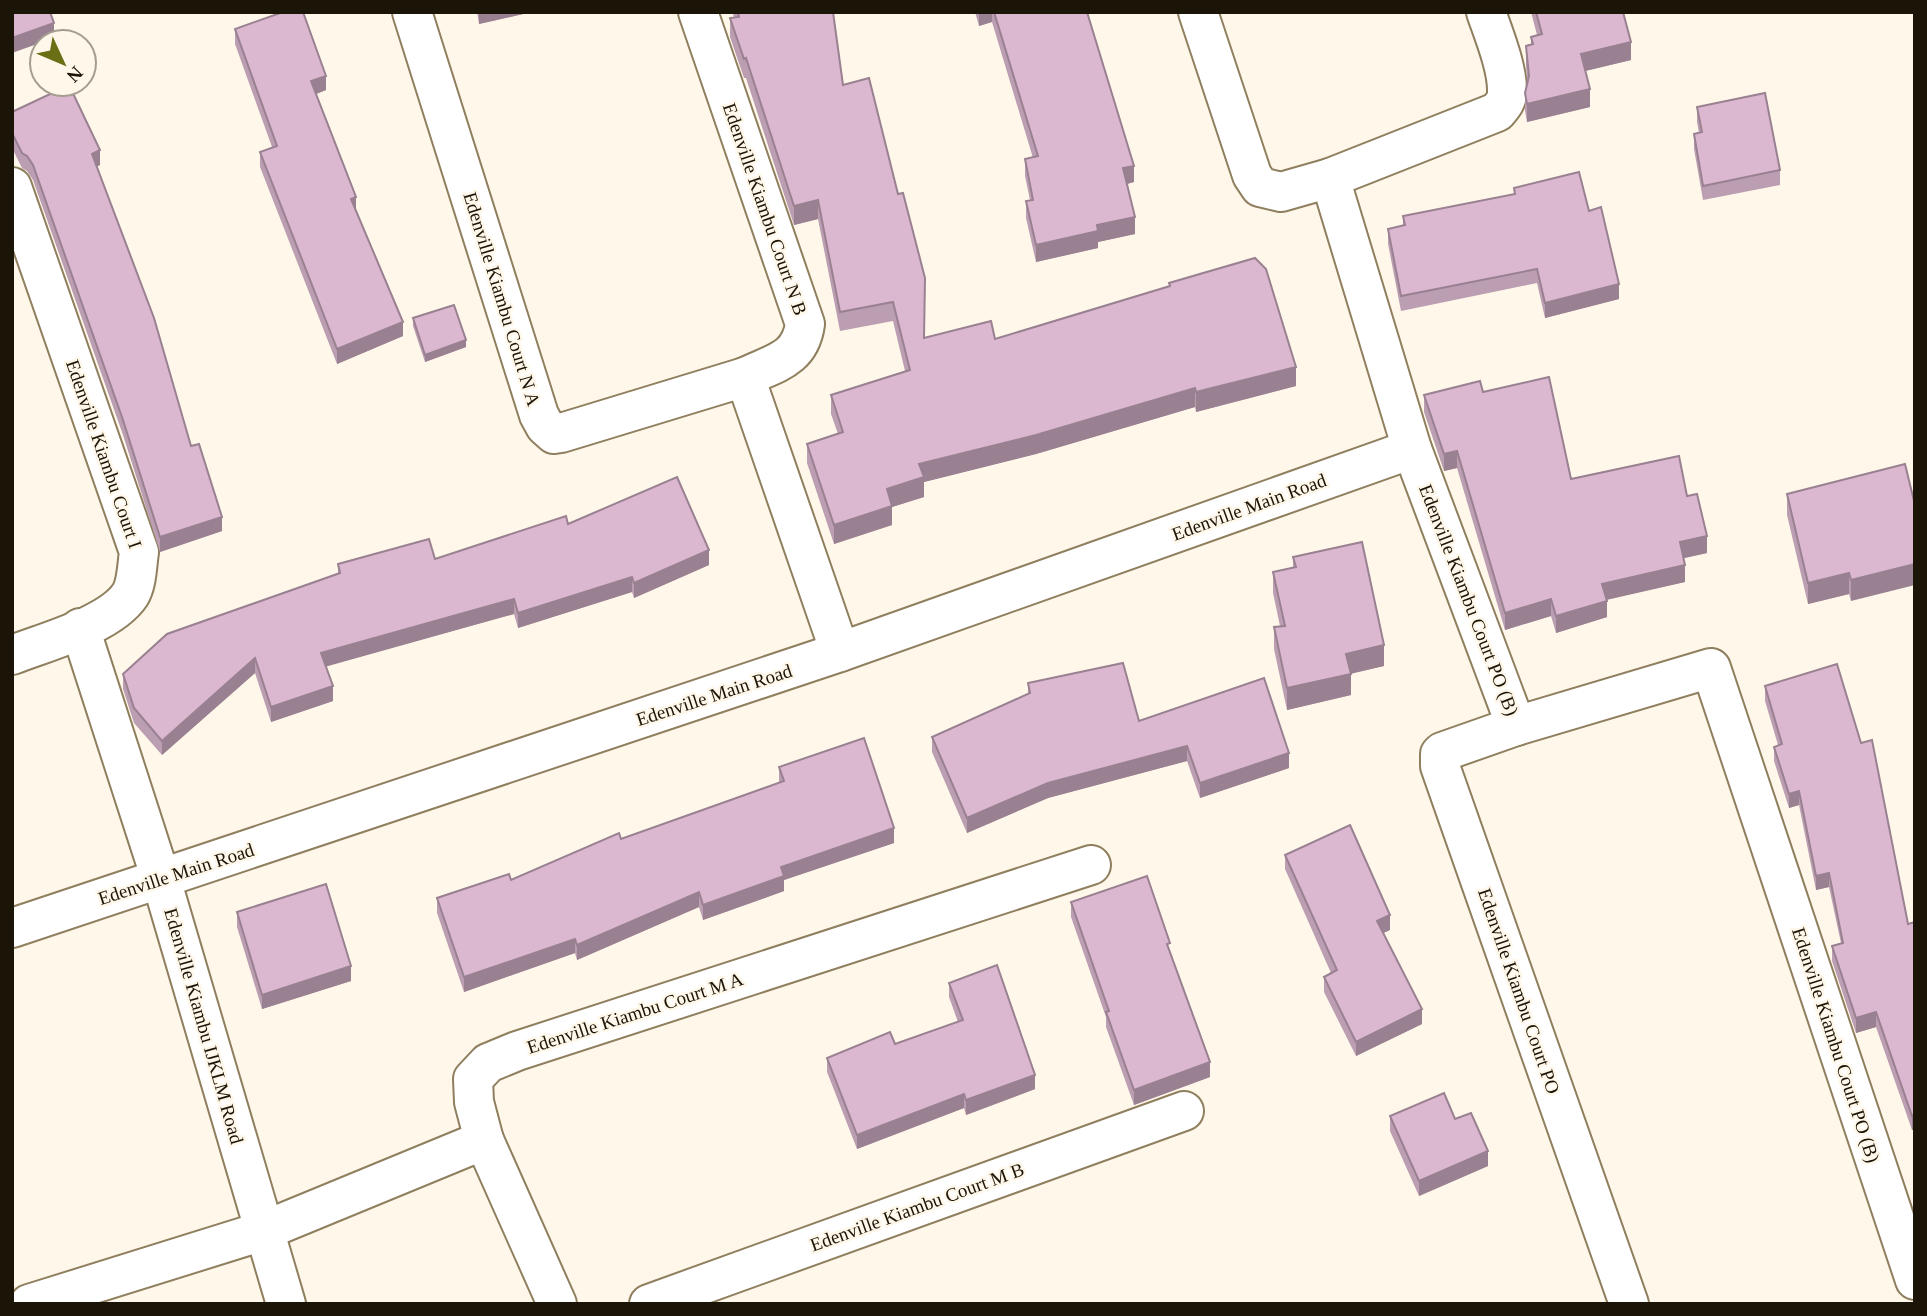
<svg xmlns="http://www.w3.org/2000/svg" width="1927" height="1316" font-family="Georgia,serif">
<rect width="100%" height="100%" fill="#fff8ea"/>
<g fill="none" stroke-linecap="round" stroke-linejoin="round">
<g stroke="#8f7f5f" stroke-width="42">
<g id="street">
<path d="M412,12L539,415L545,426L554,434L561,433L745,377L840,652"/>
<path d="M698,12L805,324C800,360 774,363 745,377"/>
<path d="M1198,12L1252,175L1260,187L1281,192L1330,178"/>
<path d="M1486,12C1494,35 1508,69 1507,93C1507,101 1502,106 1497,112L1330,178L1412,449L1516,726L1711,668L1915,1280"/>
<path d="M12,187L139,552C137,565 137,584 130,595C110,625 45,642 12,655"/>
<path d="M80,628L161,879L286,1304"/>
<path d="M1516,726L1442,752L1440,754V766L1629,1304"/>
<path d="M12,928L840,652L1412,449"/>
<path d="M484,1140L557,1304"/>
<path d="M29,1304L263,1231L484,1140L474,1102L473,1079L488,1063L517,1051L1091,865"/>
<path d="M649,1304L1184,1111"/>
</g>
</g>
<use href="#street" stroke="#fff" stroke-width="38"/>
</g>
<g fill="#bc9eb2">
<path d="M477,12H532L479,24Z"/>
<path d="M732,12H833L843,85L924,338L995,339L1169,286V283L1296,386L1196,412L1195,407L1036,454L924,482V497L892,507V525L834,544L807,463V444L838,434L831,414V395L905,371L893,321L840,331L818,219L794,225L746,78H744L730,37V18L734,17Z"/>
<path d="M975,12H1087L1134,182L1127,184L1135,234L1098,242V248L1036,262L1026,218V201L1030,200L1025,176V159L1033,158L992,22L979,26Z"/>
<path d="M1531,12H1623L1631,60L1585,71L1590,107L1527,122L1525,111V93L1527,81L1526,65V46L1531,45V37L1537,35Z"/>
<path d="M235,29L326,90L316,94L356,211L403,336L337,364L260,167V152L272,147L235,44Z"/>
<path d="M1697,107L1780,170V185L1703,200L1694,149V134L1699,133L1697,122Z"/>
<path d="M12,112L100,165L97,166L191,446L222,531L160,552L123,435L33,180L27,171L22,168L12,148Z"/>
<path d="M1514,188L1589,211L1619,299L1545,318L1537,283L1401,311L1388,244V229L1403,226V216L1514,194Z"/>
<path d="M413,318L466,347L425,362L413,326Z"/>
<path d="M1483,392L1571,479L1687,496L1707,553L1684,558L1685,582L1607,599V617L1556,633L1551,616L1505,630L1457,468L1444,471L1424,412V395Z"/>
<path d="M1905,464L1851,601L1849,594L1808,604L1787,515V494Z"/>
<path d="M568,524L709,565L634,598L632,592L518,628L514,614L326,666L333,701L271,722L255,673L162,755L134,723L123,689V674L338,574V564L435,559Z"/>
<path d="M1293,557L1384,666L1351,673V695L1287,710L1274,649V627L1280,626L1273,593V572L1293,568Z"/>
<path d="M1028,683L1139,721L1289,768L1200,798L1187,761L1048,798L967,833L932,752V737L1028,694Z"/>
<path d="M1765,686L1908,924L1915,922V1129L1912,1130L1876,1027L1856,1033L1832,961V946L1841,943L1829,887L1816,890L1799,805L1789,808L1774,761V747L1778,745L1765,701Z"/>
<path d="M779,767L894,843L784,880V891L703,920L699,907L577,960L575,953L464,992L437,913V898L511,880L779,783Z"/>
<path d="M1285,855L1390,930L1383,933L1422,1024L1356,1056L1324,992V977L1331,973L1285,869Z"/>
<path d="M1071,902L1170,953L1210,1077L1134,1105L1106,1027V1017L1071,917Z"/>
<path d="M237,912L351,981L262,1009L237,927Z"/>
<path d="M949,983L1035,1089L966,1115L964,1108L857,1149L827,1072V1058L895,1044L958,1022L949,997Z"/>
<path d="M1390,1116L1455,1119L1488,1166L1419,1196L1390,1131Z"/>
</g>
<g fill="#998191">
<path d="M479,12H532L479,24Z"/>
<path d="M979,12H992V22L979,26Z"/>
<path d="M54,23V38L12,53V38Z"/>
<path d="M1631,42V60L1581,72V54Z"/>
<path d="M326,76V90L311,96V81Z"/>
<path d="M1590,89V107L1527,122V104Z"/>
<path d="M100,150V165L92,169V154Z"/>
<path d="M1134,166V182L1123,185V168Z"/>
<path d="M356,197V212L351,199Z"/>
<path d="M818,200V219L794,225V206Z"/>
<path d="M1135,217V234L1098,242V248L1036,262V245L1097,225Z"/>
<path d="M1619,284V299L1545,318V303Z"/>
<path d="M403,322V336L337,364V349Z"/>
<path d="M466,340V347L425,362V355Z"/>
<path d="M1296,367V386L1196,412V392Z"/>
<path d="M1195,388V407L1036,454L924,482V497L892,507V525L834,544V525L887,489L919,464Z"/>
<path d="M1457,451V468L1444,471V454Z"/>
<path d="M222,517V531L160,552V537Z"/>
<path d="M1707,536V553L1680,559V542Z"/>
<path d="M709,550V565L634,598V583Z"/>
<path d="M1915,564V585L1851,601V580Z"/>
<path d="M1685,565V582L1602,601V584Z"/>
<path d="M1849,573V594L1808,604V583Z"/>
<path d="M632,577V592L518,628V613Z"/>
<path d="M514,599V614L321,668V653Z"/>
<path d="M1551,599V616L1505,630V613Z"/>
<path d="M1607,601V617L1556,633V616Z"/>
<path d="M1384,645V666L1346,675V654Z"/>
<path d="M255,658V673L162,755V741Z"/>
<path d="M1351,674V695L1287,710V688Z"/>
<path d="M333,686V701L271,722V707Z"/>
<path d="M1187,746V761L1048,798L967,833V818L1048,783Z"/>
<path d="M1289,753V768L1200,798V783Z"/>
<path d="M1799,791V805L1789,808V794Z"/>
<path d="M894,828V843L784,880V891L703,920V905L781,867Z"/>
<path d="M1829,873V887L1816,890V876Z"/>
<path d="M699,892V907L577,960V945Z"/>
<path d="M1390,915V930L1377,936V921Z"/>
<path d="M575,939V953L464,992V977Z"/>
<path d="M351,966V981L262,1009V995Z"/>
<path d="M1422,1009V1024L1356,1056V1042Z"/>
<path d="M1876,1012V1027L1856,1033V1018Z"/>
<path d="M1210,1062V1077L1134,1105V1090Z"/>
<path d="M1035,1075V1089L966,1115V1100Z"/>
<path d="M964,1094V1108L857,1149V1135Z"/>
<path d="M1915,1114V1129L1912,1130V1116Z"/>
<path d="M1488,1151V1166L1419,1196V1181Z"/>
</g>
<g fill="#dbb8cf" stroke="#998191" stroke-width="2">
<path d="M12,12H50L54,23L12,38Z"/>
<path d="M283,12H303L326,76L311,81L356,197L351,199L403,322L337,349L260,152L277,146L235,29Z"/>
<path d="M738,12H833L843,85L869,78L898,194L903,193L925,278L924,338L991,321L995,339L1170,286L1169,283L1255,258L1266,269L1296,367L1196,392L1195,388L1036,435L919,464L924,477L887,489L892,506L834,525L807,444L843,432L831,395L910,370L893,302L840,312L818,200L794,206L746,58L744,59L730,18L739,17Z"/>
<path d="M994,12H1087L1134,166L1123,168L1135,217L1097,225L1098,231L1036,245L1026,201L1033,200L1025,159L1038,156Z"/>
<path d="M1536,12H1623L1631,42L1581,54L1590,89L1527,104L1525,93L1529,76L1526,46L1533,44L1531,37L1542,34Z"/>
<path d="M69,85L100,150L92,154L154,318L191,446L199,444L222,517L160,537L123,420L33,165L27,156L22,153L12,133V112Z"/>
<path d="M1765,93L1780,170L1703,186L1694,134L1702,132L1697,107Z"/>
<path d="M1579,172L1589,211L1601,207L1619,284L1545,303L1537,269L1401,296L1388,229L1405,225L1403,216L1515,194L1514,188Z"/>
<path d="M454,305L466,340L425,355L413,318Z"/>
<path d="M1549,377L1571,479L1679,456L1687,496L1697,494L1707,536L1680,542L1685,565L1602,584L1607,601L1556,616L1551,599L1505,613L1457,451L1444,454L1424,395L1480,381L1483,392Z"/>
<path d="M1905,464L1915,505V564L1851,580L1849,573L1808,583L1787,494Z"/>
<path d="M677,477L709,550L634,583L632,577L518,613L514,599L321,653L333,686L271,707L255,658L162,741L134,708L123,674L167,634L340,573L338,564L429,539L435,559L566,516L568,524Z"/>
<path d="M1362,542L1384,645L1346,654L1351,674L1287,688L1274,627L1285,626L1273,572L1296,567L1293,557Z"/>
<path d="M1123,663L1139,721L1264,678L1289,753L1200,783L1187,746L1048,783L967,818L932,737L1030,693L1028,683Z"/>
<path d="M1837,664L1861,743L1872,740L1908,924L1915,922V1114L1912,1116L1876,1012L1856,1018L1832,946L1843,943L1829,873L1816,876L1799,791L1789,794L1774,747L1782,744L1765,686Z"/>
<path d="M864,738L894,828L781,867L784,876L703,905L699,892L577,945L575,939L464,977L437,898L509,874L511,880L619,833L621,839L784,781L779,767Z"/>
<path d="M1350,825L1390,915L1377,921L1422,1009L1356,1042L1324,977L1337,970L1285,855Z"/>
<path d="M1147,876L1170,943L1167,944L1210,1062L1134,1090L1106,1012L1109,1011L1071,902Z"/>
<path d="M326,884L351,966L262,995L237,912Z"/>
<path d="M997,965L1035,1075L966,1100L964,1094L857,1135L827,1058L890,1032L895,1044L963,1020L949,983Z"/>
<path d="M1444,1093L1455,1119L1471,1113L1488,1151L1419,1181L1390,1116Z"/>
</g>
<g text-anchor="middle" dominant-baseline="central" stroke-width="5" stroke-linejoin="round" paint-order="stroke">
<g font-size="19" fill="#1b1508" stroke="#fff8ea">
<text transform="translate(765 209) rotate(71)">Edenville Kiambu Court N B</text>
<text transform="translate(502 299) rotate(73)">Edenville Kiambu Court N A</text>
<text transform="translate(104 454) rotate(71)">Edenville Kiambu Court I</text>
<text transform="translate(1249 507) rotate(-20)">Edenville Main Road</text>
<text transform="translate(1469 600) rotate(69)">Edenville Kiambu Court PO (B)</text>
<text transform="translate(714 695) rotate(-18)">Edenville Main Road</text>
<text transform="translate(176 874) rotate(-18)">Edenville Main Road</text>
<text transform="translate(1519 991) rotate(71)">Edenville Kiambu Court PO</text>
<text transform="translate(635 1013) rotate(-18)">Edenville Kiambu Court M A</text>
<text transform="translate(204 1026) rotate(74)">Edenville Kiambu IJKLM Road</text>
<text transform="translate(1836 1045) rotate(72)">Edenville Kiambu Court PO (B)</text>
<text transform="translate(917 1207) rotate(-20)">Edenville Kiambu Court M B</text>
</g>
</g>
<rect width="1927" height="1316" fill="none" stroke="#1b1508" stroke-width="28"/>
<g transform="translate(63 63) rotate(134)"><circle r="33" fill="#fff8ea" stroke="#a49d90" stroke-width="2"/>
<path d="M0-5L12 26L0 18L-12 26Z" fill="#696f15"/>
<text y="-10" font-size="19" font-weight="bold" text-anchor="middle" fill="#1b1508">N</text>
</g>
</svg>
